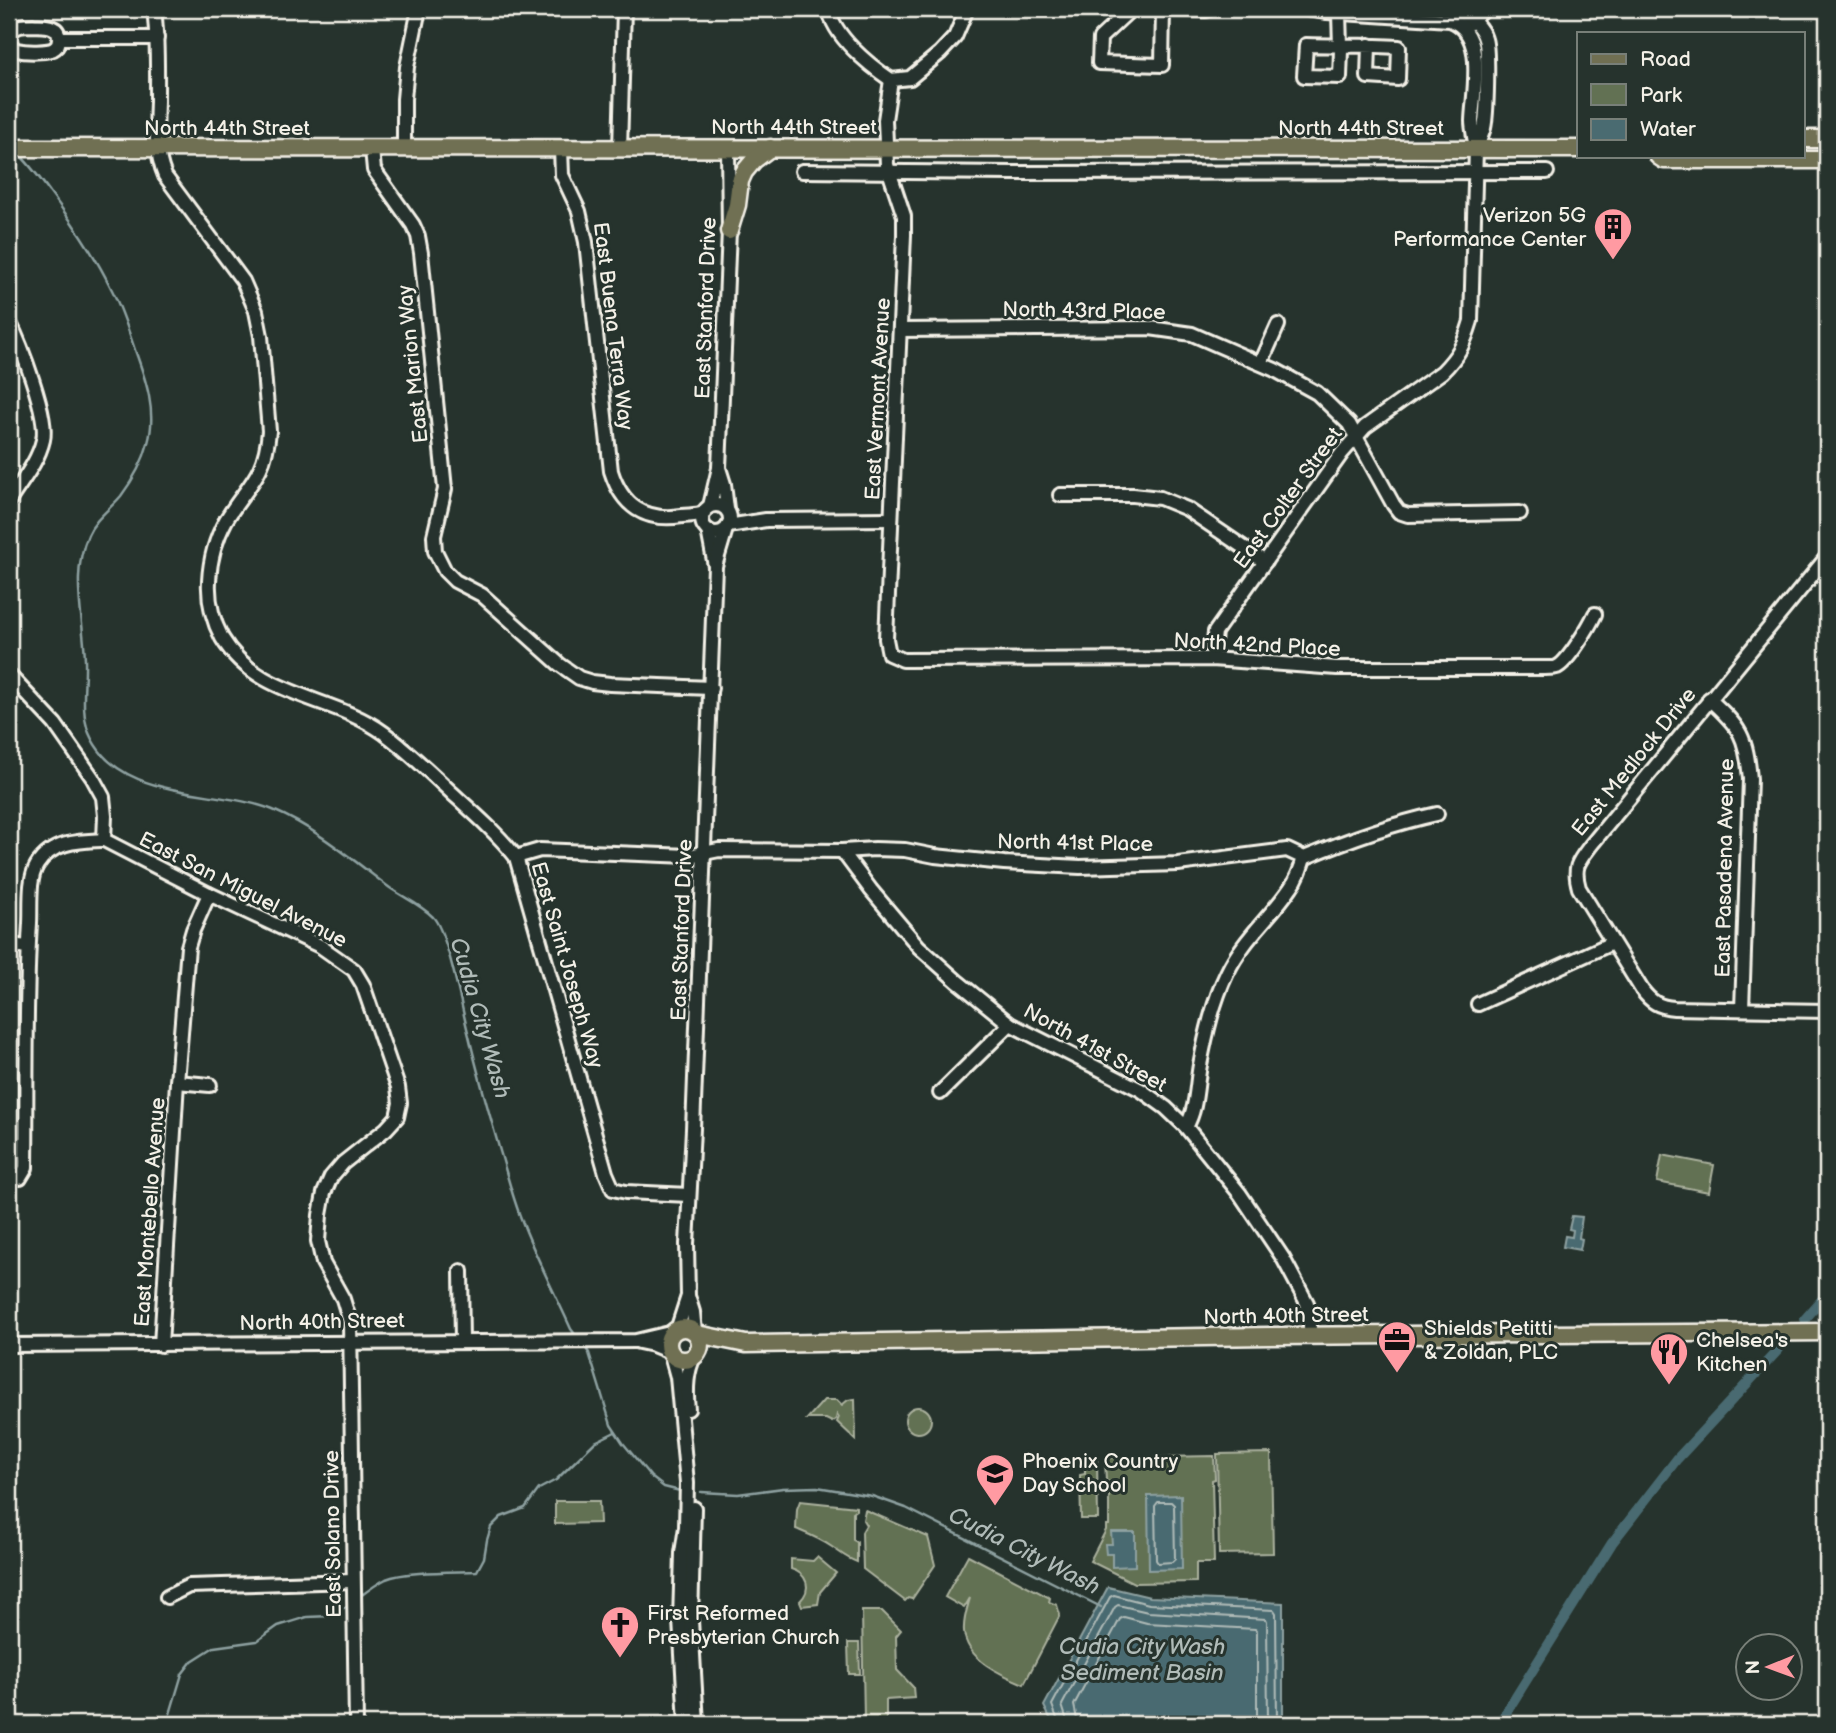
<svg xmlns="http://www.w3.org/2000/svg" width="1836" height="1733" font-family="'Balsamiq Sans',sans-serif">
<rect width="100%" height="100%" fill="#26332d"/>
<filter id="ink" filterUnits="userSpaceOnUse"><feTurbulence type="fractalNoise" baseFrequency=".0143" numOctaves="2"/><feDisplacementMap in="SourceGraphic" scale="14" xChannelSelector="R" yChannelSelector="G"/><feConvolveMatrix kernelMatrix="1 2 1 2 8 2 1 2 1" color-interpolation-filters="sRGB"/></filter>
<g filter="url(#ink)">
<g fill="#627153" stroke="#abb19e" stroke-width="2">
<path d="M1662,1155L1714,1165L1709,1192L1657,1182Z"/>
<path d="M855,1399L856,1440L837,1422L839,1417L837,1414L836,1419L832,1422L826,1419H807L824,1400H837L842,1405L848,1400Z"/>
<circle cx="918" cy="1420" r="13"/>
<path d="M1271,1453L1273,1553L1219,1554L1217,1454Z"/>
<path d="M1214,1456L1215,1479L1212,1480L1214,1563H1196V1582L1134,1583L1090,1561L1106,1530V1525H1109V1482L1106,1481L1105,1458Z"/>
<path d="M1085,1459H1097L1098,1519H1081L1080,1475L1085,1474Z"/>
<path d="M555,1501H599L600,1523L555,1524Z"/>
<path d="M800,1501L856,1507V1510L853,1512V1540L857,1542V1562C846,1558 841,1553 832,1547C821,1539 808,1534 796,1529L797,1509Z"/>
<path d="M865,1510L928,1537L935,1565L912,1599L908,1598L905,1601L863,1569L862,1532L866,1525L863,1520Z"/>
<path d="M968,1555L1050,1598L1049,1602L1057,1605L1060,1615L1024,1684C1002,1675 966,1660 964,1631C963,1620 967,1609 970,1598L964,1608L945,1597Z"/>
<path d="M817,1557L836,1573L820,1592L818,1604L802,1606L800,1601C812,1589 808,1574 791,1569V1559L813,1561Z"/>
<path d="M862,1611H882L901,1630L896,1636L897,1670L913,1687L914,1698L886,1700V1722H866L864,1719Z"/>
<path d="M848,1643H859L860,1674H849Z"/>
</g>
<g fill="#4a6b71" stroke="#8ea1a1" stroke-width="2">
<path d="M1572,1216L1582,1217L1579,1238L1582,1239L1580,1250L1563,1247L1565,1236L1572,1237L1573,1230L1569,1229Z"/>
<path d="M1181,1495L1182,1569L1149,1570L1148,1496Z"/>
<path d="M1111,1532H1135V1566L1112,1567V1554H1106L1105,1544H1112Z"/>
<path d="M1108,1587L1150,1597L1283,1603V1724H1053L1044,1706Z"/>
</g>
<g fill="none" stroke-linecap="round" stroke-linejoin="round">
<g stroke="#b0bbb8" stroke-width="2">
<path d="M1158,1502H1171L1174,1505L1175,1559L1172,1562L1158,1563L1156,1560L1155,1506Z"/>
<path d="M1059,1724L1052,1705L1110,1597L1114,1595L1149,1604L1274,1610L1276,1613L1277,1724"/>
<path d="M1068,1724L1062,1705L1115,1607L1118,1605L1148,1612L1266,1619L1267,1621L1268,1724"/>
<path d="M1078,1724L1074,1705L1120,1619L1124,1617L1147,1623L1255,1629L1257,1631V1724"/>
</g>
<g stroke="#8ea1a1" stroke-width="2.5">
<path d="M19,154C35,170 47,188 60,206C79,232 97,259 111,288C121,307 128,329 135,350C146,380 157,412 148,443C143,462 133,480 121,496C110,509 95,519 88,535C70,575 84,619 85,660C86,683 80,711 89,733C118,802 216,787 273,810C316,828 353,860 390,888C403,897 421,905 433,917C448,933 462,1011 469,1036C478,1075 489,1113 500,1151C507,1174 513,1199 522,1221C536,1258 555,1293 571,1329L578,1338"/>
<path d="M584,1346L589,1353L611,1425L623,1443L651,1477L664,1487L680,1491"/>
<path d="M701,1492L738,1494L783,1488L817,1487L872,1496L906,1508L1101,1607"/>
<path d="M358,1598C367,1591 376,1584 386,1579C405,1571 454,1572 477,1571L484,1558L487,1540L491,1527L501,1517L525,1508L539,1489L556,1480L595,1442L615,1432"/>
<path d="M167,1724L182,1674L192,1661L214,1647L257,1641L278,1626L307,1617L331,1616L350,1604"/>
</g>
<g stroke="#4a6b71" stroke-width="10">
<path d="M1805,1319L1827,1294"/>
<path d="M1499,1724L1612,1543L1677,1459L1779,1349"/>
</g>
<g stroke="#f4f1e8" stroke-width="18">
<g id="minor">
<path d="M154,9C158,39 157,70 157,101C156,125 155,153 165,176L243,281L256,311L261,336L269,431C265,477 248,484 226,520C216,538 210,561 209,581C208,600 213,621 222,638C258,698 332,695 384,733C408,751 430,772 452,793C474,813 497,833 516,857L606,1173L613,1189L626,1192L689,1195"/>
<path d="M829,9C833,36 869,65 891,80"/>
<path d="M1131,9L1100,38L1099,63L1162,65L1163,9"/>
<path d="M1173,9L1206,10L1209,9"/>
<path d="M1455,9C1467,15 1481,25 1485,39C1489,51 1487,115 1484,128C1482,134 1479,142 1476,148"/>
<path d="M1339,13L1340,46L1341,50L1340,77L1304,76L1306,45C1337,46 1368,45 1399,47L1398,79L1368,77L1369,45"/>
<path d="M1467,25L1485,9"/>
<path d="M9,34C15,25 23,25 33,25C43,26 59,24 59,38C59,41 58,46 55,48C50,53 24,52 17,50C12,48 12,47 9,43"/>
<path d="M59,38H157"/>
<path d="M891,80L885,120L887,165L904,216V235L886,639L889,654L903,660L1212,659L1337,668H1545C1548,668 1555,668 1557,667C1568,662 1590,625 1595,614"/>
<path d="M891,80L910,78L940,53L955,37L967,9"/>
<path d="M372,149L374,170L413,225L418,236L421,253L445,489L434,536L435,551L445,571L455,581L482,595L559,664L579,678L592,682L610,684L711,688"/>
<path d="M404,149V99L407,67L419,9"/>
<path d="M561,149L562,175L579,211L586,242L611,471C622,506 645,522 682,516C689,515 696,516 704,513"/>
<path d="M620,149L624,9"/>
<path d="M802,171L1012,173L1547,172"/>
<path d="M9,321C20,343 49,417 43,440C38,462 21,482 9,501"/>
<path d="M900,330L1150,328L1192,334L1275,370L1317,393L1349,424L1393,504L1399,512L1408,515L1520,513"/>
<path d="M1261,363L1278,325"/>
<path d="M719,468L724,484L727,509"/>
<path d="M1060,495H1133L1160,498L1187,509L1265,562"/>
<circle cx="716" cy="519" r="14"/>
<path d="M710,506L719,468L729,231L728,148"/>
<path d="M728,526L766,520L891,519"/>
<path d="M708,530L715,566"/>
<path d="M1827,557L1591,845C1578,862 1573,867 1579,888L1642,990C1651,1002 1659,1007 1674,1008L1827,1011"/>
<path d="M1212,659L1215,632L1342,453L1365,427L1442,372C1459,355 1464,344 1471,321L1476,149C1475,139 1472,130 1472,121C1473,91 1487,33 1450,20L1327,12L1307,9"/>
<path d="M9,675L55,724L92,777L103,797L105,816L104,840L209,894L320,946L354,970L363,985L398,1087L400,1103L397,1117L386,1129L343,1163L331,1177L324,1193L320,1215L318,1241L323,1263L343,1299L350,1322L356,1724"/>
<path d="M1709,699C1741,728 1746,736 1750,779L1742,1009"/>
<path d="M842,851L871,890L919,947L957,981L1010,1024L1141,1090L1166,1108L1186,1127"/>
<path d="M516,857L540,850L689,856L719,850L842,851L875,849L905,850L935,856L1004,863L1080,867L1178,864L1287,850L1304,858C1347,840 1391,824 1437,814"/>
<path d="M1304,858C1301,868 1298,878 1291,887C1271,917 1243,939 1227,973C1213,1002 1206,1034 1200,1065C1196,1087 1197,1108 1186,1127L1240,1194L1283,1258L1307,1303L1310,1321V1336"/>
<path d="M9,945L28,947"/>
<path d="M1478,1004L1612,943"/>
<path d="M177,1082L210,1085"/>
<path d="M940,1093L1010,1024"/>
<path d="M9,1178H20L26,1168C27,1087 25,1004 30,923C31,905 28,880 37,865C52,841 79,841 104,840"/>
<path d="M461,1271L462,1342"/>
<path d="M677,1330L688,1296"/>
<path d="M695,1332L693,1312L688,1296L687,1244L693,1129L715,566L726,529"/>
<path d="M639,1342L653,1345L670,1352"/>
<path d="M9,1345L636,1341L674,1332"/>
<path d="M161,1345L177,1082L188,947L193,930L209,894"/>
<path d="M671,1355L677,1377L687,1483L686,1527L682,1553L680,1620L686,1724"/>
<path d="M688,1409C686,1392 686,1373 694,1357"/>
<path d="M694,1508L691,1620L697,1724"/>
<path d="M167,1597L189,1586L353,1581"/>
</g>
</g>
<g stroke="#f4f1e8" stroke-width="21">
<g id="major">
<path d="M1803,139H1827"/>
<path d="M9,148L1579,149"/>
<path d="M1658,156L1664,160H1827"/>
<path d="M729,231L737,205L740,181L744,172L754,160L770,148"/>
<circle cx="684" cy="1344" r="16"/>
<path d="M697,1334L746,1344L1269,1336L1827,1332"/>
</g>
</g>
<use href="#minor" stroke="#26332d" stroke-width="12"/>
<use href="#major" stroke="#706f52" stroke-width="16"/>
</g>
</g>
<defs>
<g id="building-pin" transform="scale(2.0125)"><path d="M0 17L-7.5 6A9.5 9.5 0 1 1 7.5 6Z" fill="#ff9aa2" stroke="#26332d"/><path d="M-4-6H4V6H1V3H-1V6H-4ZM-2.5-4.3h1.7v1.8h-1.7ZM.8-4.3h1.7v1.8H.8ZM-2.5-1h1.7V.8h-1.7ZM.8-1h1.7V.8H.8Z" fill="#111"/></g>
<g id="office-pin" transform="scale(2.0125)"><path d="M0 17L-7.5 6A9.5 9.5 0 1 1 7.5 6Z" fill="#ff9aa2" stroke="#26332d"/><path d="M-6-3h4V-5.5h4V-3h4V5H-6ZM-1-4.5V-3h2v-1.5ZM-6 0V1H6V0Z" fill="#111"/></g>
<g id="restaurant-pin" transform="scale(2.0125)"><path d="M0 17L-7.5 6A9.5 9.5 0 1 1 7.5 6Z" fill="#ff9aa2" stroke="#26332d"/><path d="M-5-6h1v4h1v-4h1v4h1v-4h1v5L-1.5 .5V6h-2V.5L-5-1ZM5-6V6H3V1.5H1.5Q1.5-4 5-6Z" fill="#111"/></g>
<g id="school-pin" transform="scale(2.0125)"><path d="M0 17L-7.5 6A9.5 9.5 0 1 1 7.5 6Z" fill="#ff9aa2" stroke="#26332d"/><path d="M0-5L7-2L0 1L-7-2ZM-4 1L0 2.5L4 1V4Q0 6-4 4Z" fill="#111"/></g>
<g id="church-pin" transform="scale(2.0125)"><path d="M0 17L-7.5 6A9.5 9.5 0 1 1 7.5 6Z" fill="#ff9aa2" stroke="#26332d"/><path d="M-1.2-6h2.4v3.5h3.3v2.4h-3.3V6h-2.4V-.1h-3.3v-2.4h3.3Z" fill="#111"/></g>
</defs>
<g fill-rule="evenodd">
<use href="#building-pin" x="1613" y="227"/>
<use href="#office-pin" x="1397" y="1340"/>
<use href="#restaurant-pin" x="1669" y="1352"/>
<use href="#school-pin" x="995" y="1473"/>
<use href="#church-pin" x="620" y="1625"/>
</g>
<g text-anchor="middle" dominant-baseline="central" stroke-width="6" stroke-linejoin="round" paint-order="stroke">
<g font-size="21" fill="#f4f1e8" stroke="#26332d">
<text x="794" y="127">North 44th Street</text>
<text x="227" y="128">North 44th Street</text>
<text x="1361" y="128">North 44th Street</text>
<text transform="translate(706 308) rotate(-88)">East Stanford Drive</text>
<text transform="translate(1084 311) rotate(1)">North 43rd Place</text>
<text transform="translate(613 326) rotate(83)">East Buena Terra Way</text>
<text transform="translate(413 364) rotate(-96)">East Marion Way</text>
<text transform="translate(878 399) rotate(-87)">East Vermont Avenue</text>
<text transform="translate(1288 498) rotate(-54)">East Colter Street</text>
<text transform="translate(1257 645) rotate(3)">North 42nd Place</text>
<text transform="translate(1634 762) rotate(-51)">East Medlock Drive</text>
<text transform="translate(1075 843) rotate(1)">North 41st Place</text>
<text transform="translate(1725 868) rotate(-89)">East Pasadena Avenue</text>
<text transform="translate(243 890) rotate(27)">East San Miguel Avenue</text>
<text transform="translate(682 930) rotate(-88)">East Stanford Drive</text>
<text transform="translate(567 965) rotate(74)">East Saint Joseph Way</text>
<text transform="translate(1095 1048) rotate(29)">North 41st Street</text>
<text transform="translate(150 1212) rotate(-86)">East Montebello Avenue</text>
<text transform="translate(1286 1316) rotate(-1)">North 40th Street</text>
<text transform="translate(322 1322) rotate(-1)">North 40th Street</text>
<text transform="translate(333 1534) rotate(-91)">East Solano Drive</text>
</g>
<g font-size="21" fill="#f4f1e8" stroke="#26332d" text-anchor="start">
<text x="1586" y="215" text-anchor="end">Verizon 5G<tspan x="1586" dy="24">Performance Center</tspan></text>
<text x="1424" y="1328">Shields Petitti<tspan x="1424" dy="24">&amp; Zoldan, PLC</tspan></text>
<text x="1696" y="1340">Chelsea's<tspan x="1696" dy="24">Kitchen</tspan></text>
<text x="1022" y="1461">Phoenix Country<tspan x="1022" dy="24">Day School</tspan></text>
<text x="647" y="1613">First Reformed<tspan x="647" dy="24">Presbyterian Church</tspan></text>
</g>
<g font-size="23" font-style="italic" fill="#b0bbb8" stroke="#26332d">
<text transform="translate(480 1018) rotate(74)">Cudia City Wash</text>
<text transform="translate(1024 1551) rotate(27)">Cudia City Wash</text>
<text x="1142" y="1647">Cudia City Wash<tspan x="1142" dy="26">Sediment Basin</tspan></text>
</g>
</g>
<rect width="1836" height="1733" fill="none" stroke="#26332d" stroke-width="35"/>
<rect x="18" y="18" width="1801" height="1698" fill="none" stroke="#f4f1e8" stroke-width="2.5" filter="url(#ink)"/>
<rect x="1577" y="32" width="228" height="126" fill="#26332d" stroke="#787f78" stroke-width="2"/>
<rect x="1591" y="54" width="35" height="10" fill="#706f52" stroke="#787f78" stroke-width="2"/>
<text x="1640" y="66" font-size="21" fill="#f4f1e8">Road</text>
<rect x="1591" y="84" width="35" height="21" fill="#627153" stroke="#787f78" stroke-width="2"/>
<text x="1640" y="102" font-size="21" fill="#f4f1e8">Park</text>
<rect x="1591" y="119" width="35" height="21" fill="#4a6b71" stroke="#787f78" stroke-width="2"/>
<text x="1640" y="136" font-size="21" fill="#f4f1e8">Water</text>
<g transform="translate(1769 1667) rotate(269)"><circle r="33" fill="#26332d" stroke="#787f78" stroke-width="2"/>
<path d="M0-5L12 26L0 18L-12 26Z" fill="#ff9aa2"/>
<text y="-10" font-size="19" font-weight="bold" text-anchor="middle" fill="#f4f1e8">N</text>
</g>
</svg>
